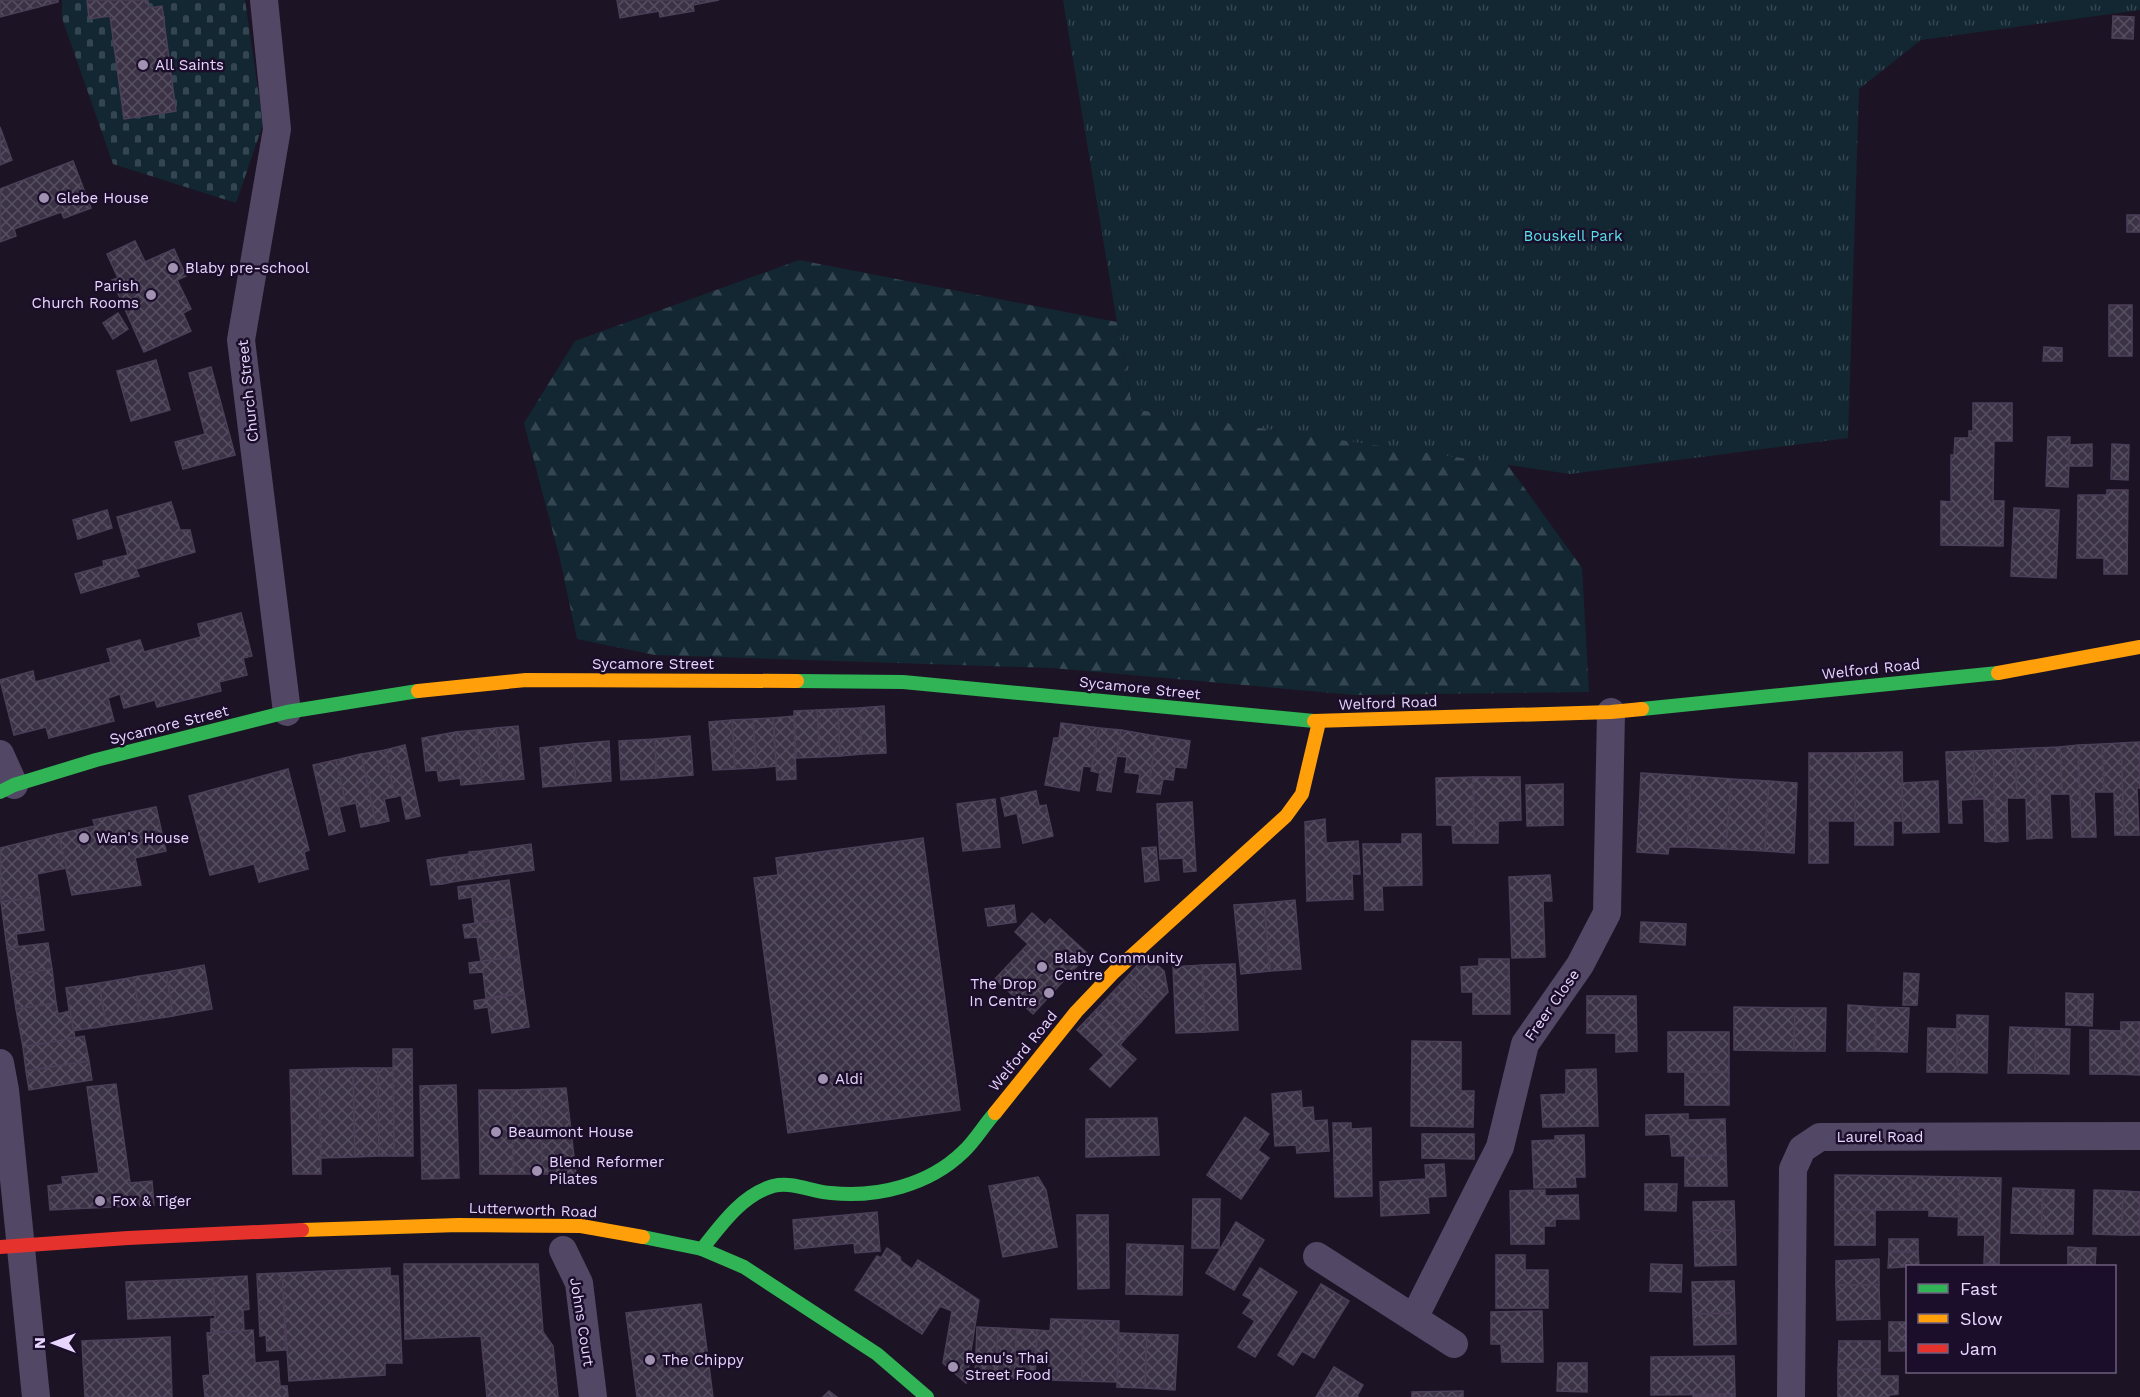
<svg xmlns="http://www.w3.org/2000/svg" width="2140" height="1397" font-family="'Work Sans',sans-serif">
<defs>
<pattern id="forest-firs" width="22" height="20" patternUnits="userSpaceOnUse" patternTransform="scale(1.5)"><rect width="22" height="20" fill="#122732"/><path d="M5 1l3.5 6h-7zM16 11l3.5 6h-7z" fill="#344651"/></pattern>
<pattern id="cemetery-stones" width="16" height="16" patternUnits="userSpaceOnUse" patternTransform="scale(1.5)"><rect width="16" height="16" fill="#122732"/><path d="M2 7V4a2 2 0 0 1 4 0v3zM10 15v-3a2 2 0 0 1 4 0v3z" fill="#344651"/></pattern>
<pattern id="park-tufts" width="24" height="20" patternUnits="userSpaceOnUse" patternTransform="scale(1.5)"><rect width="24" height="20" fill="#122732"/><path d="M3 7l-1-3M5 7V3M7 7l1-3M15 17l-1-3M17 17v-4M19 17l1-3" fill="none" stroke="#344651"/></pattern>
<pattern id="building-cross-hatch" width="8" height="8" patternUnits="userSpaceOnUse" patternTransform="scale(1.5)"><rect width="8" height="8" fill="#3b3246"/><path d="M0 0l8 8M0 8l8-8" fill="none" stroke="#574f62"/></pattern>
</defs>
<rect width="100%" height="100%" fill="#1c1424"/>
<path fill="url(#forest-firs)" d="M799,260L1117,322L1133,409L1507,464L1582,568L1589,692L1355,695L1052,668L655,655L577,639L560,559L524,423L575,341Z"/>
<path fill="url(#cemetery-stones)" d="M62,0H245L263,124L236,203L113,164L62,18Z"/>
<path fill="url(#park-tufts)" d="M1063,0H2140V10L1921,40L1859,89L1848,438L1570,474L1133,409L1117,322Z"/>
<g fill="url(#building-cross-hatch)" stroke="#4b3f58" stroke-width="1.5">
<path d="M0,0H58V2L0,17Z"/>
<path d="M87,0H148L149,8L162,6L176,111L124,119L110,16L89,19Z"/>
<path d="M617,0H719L693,5L694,11L660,17L659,11L620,18Z"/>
<path d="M2113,16L2134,17L2133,39L2112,38Z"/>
<path d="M0,127L12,160L0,165Z"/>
<path d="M73,161L91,208L64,218L61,212L14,229L16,236L0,242V189Z"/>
<rect x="2127" y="215" width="13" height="17"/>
<path d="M135,241L145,262L174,249L186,276L177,280L191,309L183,313L191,331L144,352L112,280L118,278L107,254Z"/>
<rect x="2109" y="305" width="23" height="51"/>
<path d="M118,313L128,329L113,339L103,323Z"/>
<path d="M2044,347L2062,348V361H2043Z"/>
<path d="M156,360L170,410L131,421L117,371Z"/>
<path d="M211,367L235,455L183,469L175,442L205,434L189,373Z"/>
<path d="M1973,403H2012V441H1994L1993,501H2004L2003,546L1941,545V501L1951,502V455H1954L1955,438H1969V431H1973Z"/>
<path d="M2048,437H2070L2068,487L2046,486Z"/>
<path d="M2092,444V466H2069V445Z"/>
<path d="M2112,444L2129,445L2128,480L2111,479Z"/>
<path d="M2107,490H2128L2127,574H2104V558H2077L2078,495H2107Z"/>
<path d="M171,502L180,530H190L195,552L136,569L139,576L81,593L75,574L104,566L103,561L128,555L117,517Z"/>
<path d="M2014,508L2059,510L2056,578L2011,576Z"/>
<path d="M107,510L112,528L78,539L73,520Z"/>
<path d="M241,613L252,656L243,658L247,675L219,682L221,691L157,707L155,700L124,708L120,694L108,698L114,721L49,738L46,727L14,735L0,680L33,671L35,682L111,662L107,649L140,640L144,652L201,637L198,624Z"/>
<path d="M884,706L886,753L862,754L859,708Z"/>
<path d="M859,708L862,754L840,756L838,709Z"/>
<path d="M838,709L840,756L820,757L817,710Z"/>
<path d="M817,710L820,757L796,758L794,711Z"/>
<path d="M794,716L796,779L777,780L773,718Z"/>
<path d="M773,718L776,766L756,768L753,719Z"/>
<path d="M753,719L756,768L735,769L732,720Z"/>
<path d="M732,720L735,769L713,770L709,722Z"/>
<path d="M1061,723L1099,728L1092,767L1083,766L1079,791L1045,785L1054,738H1059Z"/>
<path d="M518,726L524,779L502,781L496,728Z"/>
<path d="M496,728L502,781L482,783L477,730Z"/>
<path d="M1099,728L1121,730L1111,792L1097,790L1100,773L1091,771Z"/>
<path d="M477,730L482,783L461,785L456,732Z"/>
<path d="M1121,730L1156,736L1148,793L1137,792L1140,774L1125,772L1127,757L1117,756Z"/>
<path d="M456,732L461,778L439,781L437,770L426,771L422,738Z"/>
<path d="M690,736L693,775L656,778L655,739Z"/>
<path d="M1156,736L1190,741L1186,768L1175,767L1173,780L1163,779L1160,794L1148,793Z"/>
<path d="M655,739L656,778L621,780L619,741Z"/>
<path d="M609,741L611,781L576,784L573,744Z"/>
<path d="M2140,742V788H2137L2139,835H2124L2121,743Z"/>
<path d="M2121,743L2124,835H2115L2114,792H2104L2102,744Z"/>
<path d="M573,744L576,784L543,787L540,748Z"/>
<path d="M2102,744L2104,792H2094L2096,837H2081L2078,745Z"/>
<path d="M405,745L420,816L406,819L401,795L395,797L385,750Z"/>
<path d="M2078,745L2081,837H2072L2070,794H2062L2060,747Z"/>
<path d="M2060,747L2062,794H2050L2052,838H2039L2035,748Z"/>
<path d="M2035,748L2039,838L2027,839L2026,798H2017L2015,749Z"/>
<path d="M2015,749L2017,798H2007L2008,841L1996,842L1993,750Z"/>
<path d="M385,750L395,797L384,799L389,821L376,824L361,754Z"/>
<path d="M1993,750L1996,842L1985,841L1984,799H1975L1973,751Z"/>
<path d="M1973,751L1975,799L1961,800L1962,823H1949L1946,752Z"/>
<path d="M1902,752L1903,821H1893V845H1855V753Z"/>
<path d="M1809,753H1855V821H1828V863H1809Z"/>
<path d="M361,754L376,824L361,827L356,803L346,805L336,760Z"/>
<path d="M336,760L346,805L339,807L345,831L329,835L313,765Z"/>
<path d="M288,769L309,850L304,852L308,869L259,882L254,864L210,875L189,796Z"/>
<path d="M1641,773L1691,776L1687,847H1669L1668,854L1637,852Z"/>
<path d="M1691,776L1731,779L1726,849L1687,847Z"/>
<path d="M1473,777L1474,843H1453L1452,825H1437L1436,778Z"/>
<path d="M1473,777H1520L1521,820L1498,821V843H1474Z"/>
<path d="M1731,779L1769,781L1765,851L1726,849Z"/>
<path d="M1769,781L1797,783L1794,853L1765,851Z"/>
<path d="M1938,781L1939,832L1903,833L1902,783Z"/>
<path d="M1563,784V825L1527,826L1526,785Z"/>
<path d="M1036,791L1039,806L1046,805L1053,836L1023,843L1017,813L1005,816L1001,798Z"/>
<path d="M995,799L1000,847L963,851L957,804Z"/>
<path d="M1192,802L1196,871L1184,872L1183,858L1160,859L1157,804Z"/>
<path d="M156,807L166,851L135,858L141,885L72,895L58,834L95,826L93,820Z"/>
<path d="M1325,819L1326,843L1358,841L1360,874H1352L1353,899L1307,901L1305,822Z"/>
<path d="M58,834L67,868L37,874L40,897L1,902L0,848Z"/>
<path d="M1402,834H1421L1422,885L1382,886L1383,910H1365L1363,844H1402Z"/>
<path d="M923,838L960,1110L788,1133L754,878L778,875L776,858Z"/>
<path d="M531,844L534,870L485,877L482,851Z"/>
<path d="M1156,847L1159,880L1145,882L1142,848Z"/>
<path d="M482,851L485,877L472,879L469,852Z"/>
<path d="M469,854L472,879L458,881L454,856Z"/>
<path d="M454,856L458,881L442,884L439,858Z"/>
<path d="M439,858L442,884L431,885L427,860Z"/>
<path d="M1550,875L1552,901H1543L1545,957L1512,958L1509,877Z"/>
<path d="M509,880L514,918L475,923L472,897L459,899L458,887Z"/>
<path d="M40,897L44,930L16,934L18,947L7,948L1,902Z"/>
<path d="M1295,900L1301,969L1270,971L1264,903Z"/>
<path d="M1264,903L1270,971L1241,974L1234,905Z"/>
<path d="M1014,905L1016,922L988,926L985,909Z"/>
<path d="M1032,913L1045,925L1050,919L1088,954L1033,1014L995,979L1028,944L1015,932Z"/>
<path d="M514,918L519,956L481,962L477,937L465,938L463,925Z"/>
<path d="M1641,922L1686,924L1685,945L1640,942Z"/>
<path d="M48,943L52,969L11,975L7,948Z"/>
<path d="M519,956L524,993L486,998L483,972L470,973L469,963Z"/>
<path d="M1146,956L1164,971L1168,992L1156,1005L1126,978Z"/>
<path d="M1479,959H1509L1510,1014H1473V992H1462L1461,967L1479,966Z"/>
<path d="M1235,964L1238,1030L1205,1032L1202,965Z"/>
<path d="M204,965L212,1009L173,1016L166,972Z"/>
<path d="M1202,965L1205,1032L1176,1033L1173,967Z"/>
<path d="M52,969L56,1003L16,1009L11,975Z"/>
<path d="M166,972L173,1016L140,1021L134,977Z"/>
<path d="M1904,973L1919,974L1917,1005H1903Z"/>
<path d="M134,977L140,1021L106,1026L99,983Z"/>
<path d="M1126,978L1156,1005L1141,1022L1111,994Z"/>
<path d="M99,983L106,1026L72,1031L66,988Z"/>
<path d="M524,993L529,1027L492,1033L488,1007L475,1009L474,1001Z"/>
<path d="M2066,993L2079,994L2078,1025H2066Z"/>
<path d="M1111,994L1141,1022L1125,1039L1096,1010Z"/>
<path d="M2079,994H2093L2092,1026L2078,1025Z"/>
<path d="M1587,996H1636L1637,1051L1616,1052V1033H1587Z"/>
<path d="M56,1003L58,1014L70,1011L75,1038L23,1047L16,1009Z"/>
<path d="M1848,1005L1876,1007L1875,1051H1847Z"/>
<path d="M1734,1007L1795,1008L1794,1051L1734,1050Z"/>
<path d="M1876,1007L1909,1008L1907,1052L1875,1051Z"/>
<path d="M1795,1008H1826L1825,1051H1794Z"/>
<path d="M1096,1010L1125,1039L1120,1045L1136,1059L1110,1087L1090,1069L1104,1055L1077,1030Z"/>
<path d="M1957,1015L1988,1016L1987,1073L1957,1072Z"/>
<path d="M2121,1022H2140V1075L2120,1074Z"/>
<path d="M2010,1027L2036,1028L2035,1073H2008Z"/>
<path d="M1928,1028L1957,1029V1072H1927Z"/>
<path d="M2036,1028L2070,1029L2069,1074L2035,1073Z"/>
<path d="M2090,1030L2121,1031L2120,1074H2090Z"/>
<rect x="1668" y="1032" width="61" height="40"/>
<path d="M84,1036L89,1061L26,1071L23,1047Z"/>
<path d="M1412,1041L1461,1042V1091H1474L1473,1127L1411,1126Z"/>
<path d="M393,1049H412L413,1156H394Z"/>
<path d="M89,1061L92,1080L29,1090L26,1071Z"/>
<path d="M353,1068L355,1157L321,1158L319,1069Z"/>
<path d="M353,1068H378L379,1156L355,1157Z"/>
<path d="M378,1068H393L394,1156H379Z"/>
<path d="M319,1069L321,1174H293L290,1070Z"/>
<path d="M1596,1069L1598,1126L1543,1127L1541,1095L1566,1094V1070Z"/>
<rect x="1685" y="1072" width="44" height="33"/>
<path d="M116,1084L130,1183L152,1181L154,1205L50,1210L48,1186L63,1184L62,1177L99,1173L87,1087Z"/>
<path d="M456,1085L459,1178L422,1179L420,1086Z"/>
<path d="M566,1088L576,1174H542L541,1089Z"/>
<path d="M541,1089L542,1174H513L512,1090Z"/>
<path d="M479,1090H512L513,1174H480Z"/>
<path d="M1301,1091L1302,1108L1313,1107L1314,1121L1327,1120L1329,1151L1297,1153L1296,1145L1275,1146L1272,1094Z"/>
<path d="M1688,1114V1120L1725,1119L1726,1155L1672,1156L1670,1134L1646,1135V1115Z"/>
<path d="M1245,1117L1269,1134L1258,1150L1269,1158L1241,1199L1207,1175Z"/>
<path d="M1157,1118L1159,1155L1086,1157V1119Z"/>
<path d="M1333,1123H1351V1129L1371,1128L1372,1196L1335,1197Z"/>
<path d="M1422,1134H1474V1159L1422,1158Z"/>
<path d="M1584,1135L1585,1177H1575L1576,1187L1534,1188L1532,1141L1555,1140V1136Z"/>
<path d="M1726,1155L1727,1186H1685V1156Z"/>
<path d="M1444,1164L1446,1196L1428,1197L1429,1213L1381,1216L1380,1182L1426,1179L1425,1165Z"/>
<path d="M1835,1175L1911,1176V1210H1835Z"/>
<path d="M1911,1176L1960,1177L1959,1217L1929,1216V1210H1911Z"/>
<path d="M1038,1177L1046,1190L1057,1247L1003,1257L989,1186Z"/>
<path d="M1960,1177L2001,1178L1999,1264L1984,1263L1985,1235H1958Z"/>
<path d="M1645,1184H1677L1676,1211L1645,1210Z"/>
<path d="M2013,1188L2043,1189L2041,1234L2011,1233Z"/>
<path d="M2043,1189L2074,1190L2073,1234H2041Z"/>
<path d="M1545,1190V1196L1578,1195L1579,1219H1555V1226H1544V1244H1511L1510,1191Z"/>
<path d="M2094,1190L2123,1191L2122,1235L2093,1234Z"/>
<path d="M2123,1191L2140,1192V1235H2122Z"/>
<path d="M1193,1199H1220L1219,1248H1192Z"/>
<path d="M1734,1201L1735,1230L1694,1231L1693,1202Z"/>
<rect x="1835" y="1210" width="40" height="35"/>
<path d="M877,1212L880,1251L855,1253L854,1243L795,1249L793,1220Z"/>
<path d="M1077,1215H1108L1109,1288L1078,1289Z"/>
<path d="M1236,1222L1264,1240L1234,1290L1206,1273Z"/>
<path d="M1735,1230L1736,1265L1695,1266L1694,1231Z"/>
<rect x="1889" y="1239" width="29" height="13"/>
<path d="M1127,1244L1183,1246L1182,1295L1126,1294Z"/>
<path d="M2068,1247L2081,1248L2080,1266H2068Z"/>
<path d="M887,1248L900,1257L901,1261L912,1269L918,1260L979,1300L966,1383L943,1363L952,1311L940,1306L922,1334L855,1290L877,1256L881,1258Z"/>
<path d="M2081,1248H2096L2095,1266H2080Z"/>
<path d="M1889,1252H1918L1919,1266L1888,1268Z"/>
<path d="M1496,1255H1525V1270H1548V1308H1496Z"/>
<path d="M1879,1259V1285H1836V1261Z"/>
<path d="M404,1264H538L543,1332L553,1346L558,1397H487L481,1336L405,1339Z"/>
<path d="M1651,1264L1682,1265L1681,1292L1650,1291Z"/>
<path d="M390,1268V1276H398L402,1363H385V1375L289,1381L282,1273Z"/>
<path d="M1260,1268L1297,1292L1255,1357L1238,1347L1255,1321L1243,1313L1252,1300L1243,1295Z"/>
<path d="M282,1273L286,1350L267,1351L266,1335L260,1336L257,1274Z"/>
<path d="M247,1276L249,1309L243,1310L244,1331L211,1333V1319H215L213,1278Z"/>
<path d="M213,1278L215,1315L128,1319L126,1282Z"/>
<path d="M1734,1281L1735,1313L1693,1314L1692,1282Z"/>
<path d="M1321,1284L1349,1301L1314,1358L1302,1351L1293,1365L1278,1355Z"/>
<path d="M1836,1285H1879L1880,1319L1837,1320Z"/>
<path d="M701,1304L713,1397H637L626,1313Z"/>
<path d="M1542,1311L1543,1362H1502L1501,1344H1491V1312Z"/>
<path d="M1735,1313L1736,1344L1694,1345L1693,1314Z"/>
<path d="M1051,1319L1083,1320L1082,1381L1048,1380L1049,1355H1036L1037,1330L1050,1331Z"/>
<path d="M1083,1320L1119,1321L1117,1382L1082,1381Z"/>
<rect x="1889" y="1322" width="19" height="29"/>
<path d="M977,1327L998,1328L996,1377L975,1376Z"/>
<path d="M998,1328L1017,1329L1014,1378L996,1377Z"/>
<path d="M1017,1329L1037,1330L1035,1379L1014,1378Z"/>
<path d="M253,1330L255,1363L278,1361L280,1386H287L288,1397H205L203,1376L210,1375L207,1333Z"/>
<path d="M1119,1333L1147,1334L1145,1388L1117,1387Z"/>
<path d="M1147,1334L1178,1335L1175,1390L1145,1388Z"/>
<path d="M170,1337L172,1397H85L82,1341Z"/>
<path d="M1839,1341H1880V1369L1838,1370Z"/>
<path d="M1734,1356L1735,1394L1651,1395V1357Z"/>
<path d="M1558,1363H1587V1392L1557,1391Z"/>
<path d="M1334,1367L1363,1385L1357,1396L1358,1397H1316Z"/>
<path d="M1880,1369V1376H1898V1394L1889,1395V1397H1838V1370Z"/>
<path d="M829,1391L837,1397H823Z"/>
<path d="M1463,1391V1397H1412V1392Z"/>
<path d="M1735,1394V1397H1693V1395Z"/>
</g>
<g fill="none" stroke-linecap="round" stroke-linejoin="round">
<g stroke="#524865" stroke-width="28">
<path d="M264,0L277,129L241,340L287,712"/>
<path d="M0,754L14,785"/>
<path d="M0,1063L5,1090L36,1397"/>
<path d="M563,1250L579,1283L593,1397"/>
<path d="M1317,1256L1454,1344"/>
<path d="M1414,1318L1500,1147L1525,1044L1580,965L1607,913L1611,712"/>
<path d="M1791,1397L1793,1169L1802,1149L1820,1137L2140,1136"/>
</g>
<g stroke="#30b455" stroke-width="14">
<path d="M797,681L903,682L1314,721"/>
<path d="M1642,709L1998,673"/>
<path d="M0,792L14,785L96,760L287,712L418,691"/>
<path d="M643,1237L702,1249L744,1267L877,1354L927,1397"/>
<path d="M702,1249C721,1225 742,1195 773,1186C793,1181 812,1192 831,1193C877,1198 929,1185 963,1152C975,1141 984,1125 995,1113"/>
</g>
<g stroke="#ff9f0a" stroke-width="14">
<path d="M1998,673L2140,647"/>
<path d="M418,691L526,680L797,681"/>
<path d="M1314,721L1611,712L1642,709"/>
<path d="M995,1113L1076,1012L1114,972L1286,816L1302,794L1319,722"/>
<path d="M302,1230L459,1225L581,1226L643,1237"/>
</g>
<path stroke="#e5322d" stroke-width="14" d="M0,1247L128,1238L302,1230"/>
</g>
<g fill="#a192b2" stroke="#1b0e2a" stroke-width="2">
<circle cx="143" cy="65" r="6"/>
<circle cx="44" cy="198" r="6"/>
<circle cx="173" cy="268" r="6"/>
<circle cx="151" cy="295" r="6"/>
<circle cx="84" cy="838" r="6"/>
<circle cx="1042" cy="967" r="6"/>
<circle cx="1049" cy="993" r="6"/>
<circle cx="823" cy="1079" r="6"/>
<circle cx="496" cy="1132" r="6"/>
<circle cx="537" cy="1171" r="6"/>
<circle cx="100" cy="1201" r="6"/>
<circle cx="650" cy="1360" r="6"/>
<circle cx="953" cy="1367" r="6"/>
</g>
<g text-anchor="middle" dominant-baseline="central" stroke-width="5" stroke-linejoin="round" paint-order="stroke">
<g font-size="15" fill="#e8d6ff" stroke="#1b0e2a" text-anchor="start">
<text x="155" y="65">All Saints</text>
<text x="56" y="198">Glebe House</text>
<text x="185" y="268">Blaby pre-school</text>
<text x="139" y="286" text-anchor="end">Parish<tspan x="139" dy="17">Church Rooms</tspan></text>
<text x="96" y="838">Wan's House</text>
<text x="1054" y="958">Blaby Community<tspan x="1054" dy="17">Centre</tspan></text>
<text x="1037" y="984" text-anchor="end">The Drop<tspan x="1037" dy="17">In Centre</tspan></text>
<text x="835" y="1079">Aldi</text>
<text x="508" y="1132">Beaumont House</text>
<text x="549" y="1162">Blend Reformer<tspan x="549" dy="17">Pilates</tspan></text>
<text x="112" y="1201">Fox &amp; Tiger</text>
<text x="965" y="1358">Renu's Thai<tspan x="965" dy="17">Street Food</tspan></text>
<text x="662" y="1360">The Chippy</text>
</g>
<g font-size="15" fill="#56e1eb" stroke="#1b0e2a">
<text x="1573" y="236">Bouskell Park</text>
</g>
<g font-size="15" fill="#e8d6ff" stroke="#1b0e2a">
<text transform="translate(248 391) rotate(-96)">Church Street</text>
<text x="653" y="664">Sycamore Street</text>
<text transform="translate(1871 669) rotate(-6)">Welford Road</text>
<text transform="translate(1140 688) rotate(6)">Sycamore Street</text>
<text transform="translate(1388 703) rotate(-2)">Welford Road</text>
<text transform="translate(169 725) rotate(-14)">Sycamore Street</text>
<text transform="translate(1552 1005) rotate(-55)">Freer Close</text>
<text transform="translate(1023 1051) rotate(-51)">Welford Road</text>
<text x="1880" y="1137">Laurel Road</text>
<text transform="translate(533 1210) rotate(2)">Lutterworth Road</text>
<text transform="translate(582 1322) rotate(81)">Johns Court</text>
</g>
</g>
<rect x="1906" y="1265" width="210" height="108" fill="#1b0e2a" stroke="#6d5e7f" stroke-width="1.5"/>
<rect x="1918" y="1284" width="30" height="9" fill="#30b455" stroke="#6d5e7f" stroke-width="1.5"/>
<text x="1960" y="1295" font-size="18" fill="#e8d6ff">Fast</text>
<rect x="1918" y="1314" width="30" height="9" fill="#ff9f0a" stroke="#6d5e7f" stroke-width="1.5"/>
<text x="1960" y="1325" font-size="18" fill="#e8d6ff">Slow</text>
<rect x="1918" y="1344" width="30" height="9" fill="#e5322d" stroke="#6d5e7f" stroke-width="1.5"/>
<text x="1960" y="1355" font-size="18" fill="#e8d6ff">Jam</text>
<g transform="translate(54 1343) rotate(270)" stroke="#1b0e2a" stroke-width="4.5" paint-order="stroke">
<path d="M0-4.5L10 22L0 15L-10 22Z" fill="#e8d6ff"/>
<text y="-9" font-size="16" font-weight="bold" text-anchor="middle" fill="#e8d6ff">N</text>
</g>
</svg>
